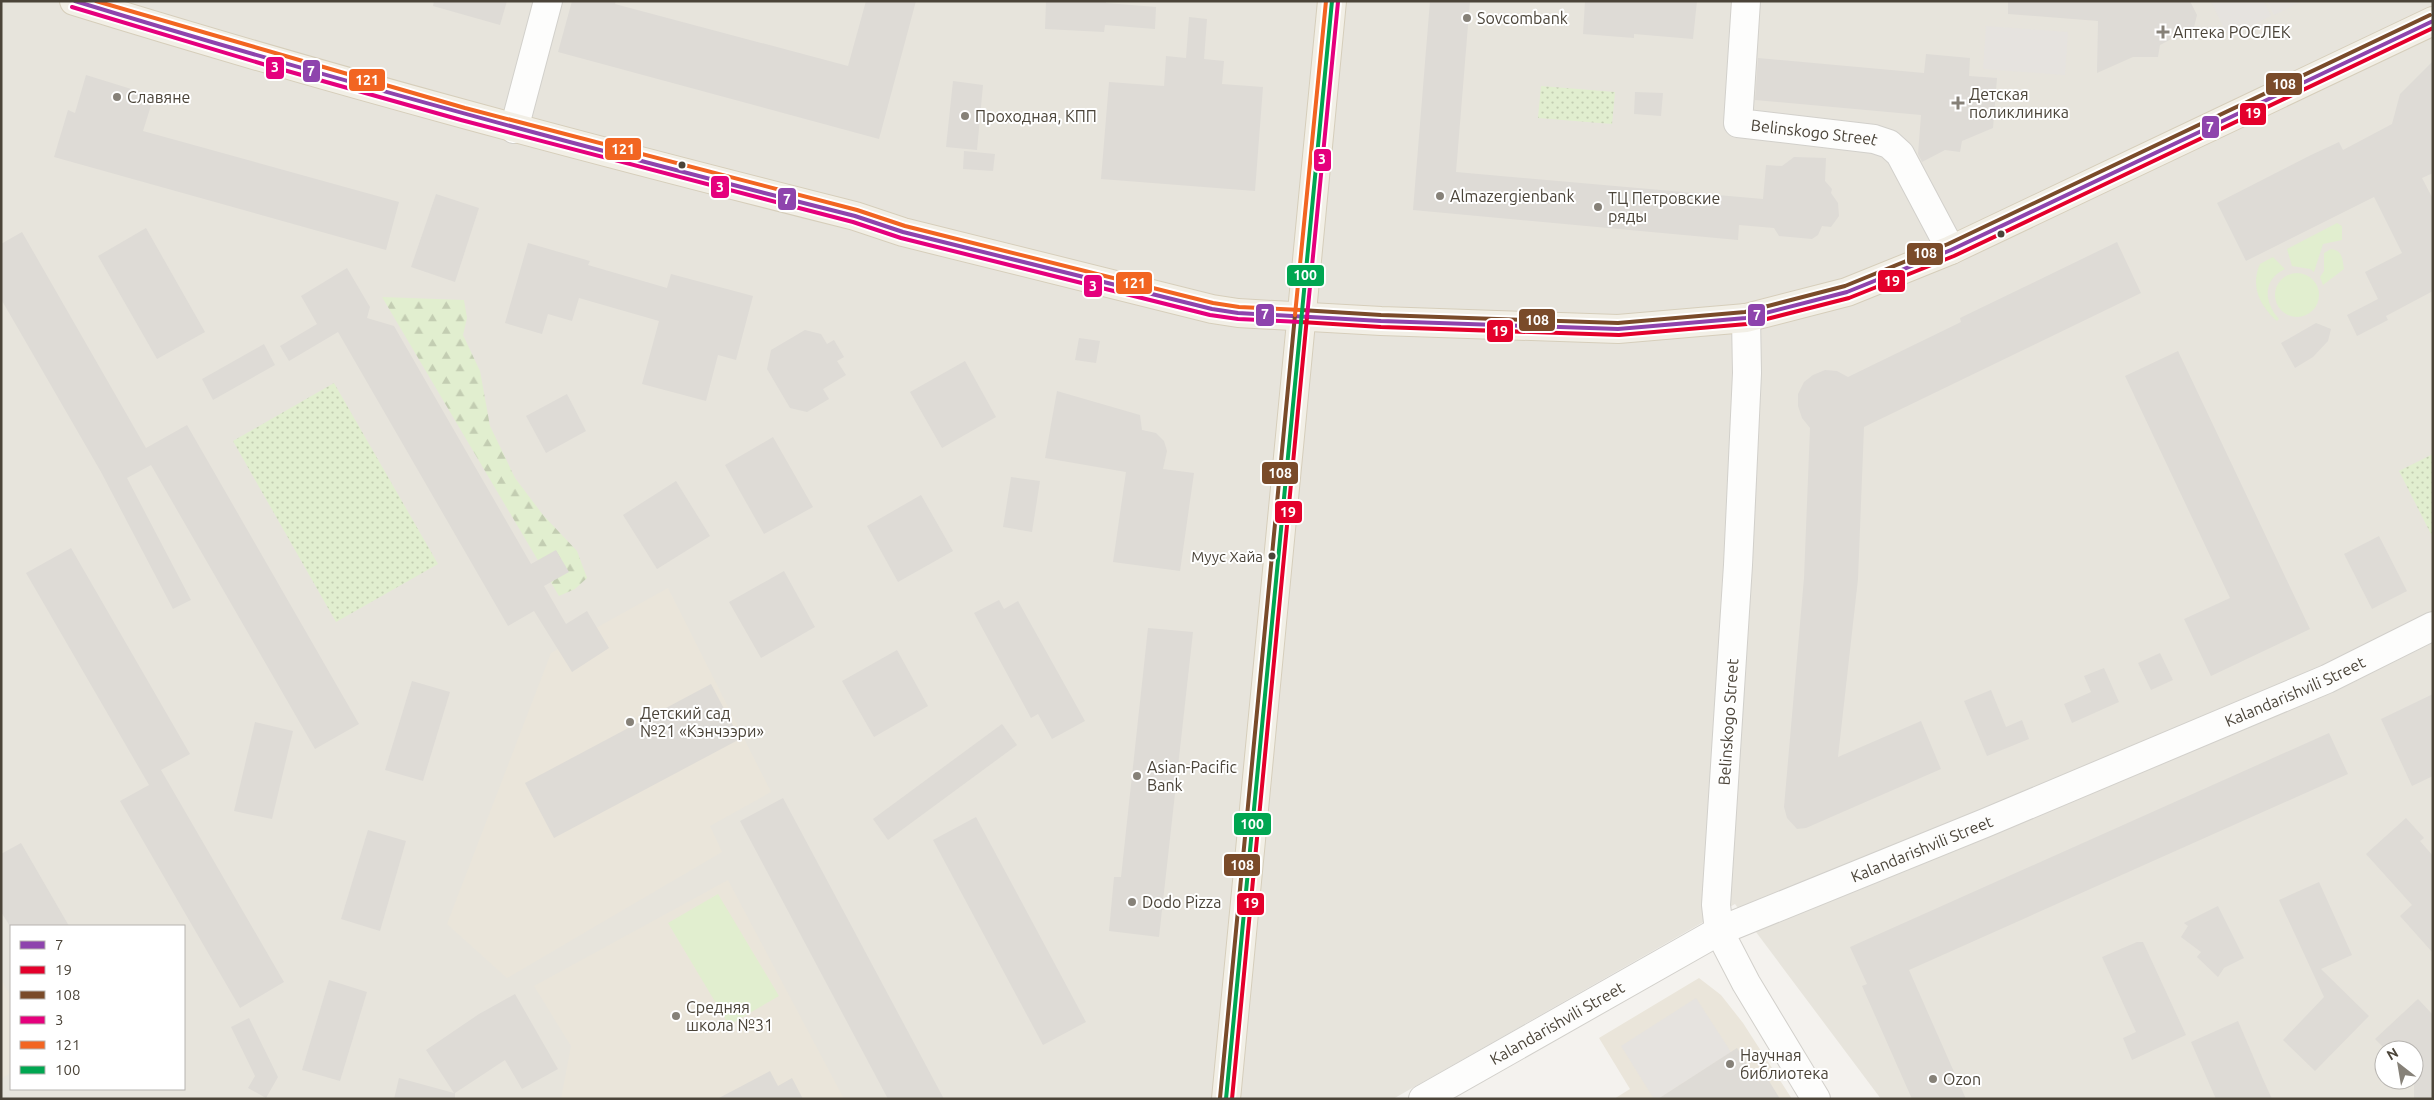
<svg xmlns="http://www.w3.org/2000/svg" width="2434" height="1100" font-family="Ubuntu,sans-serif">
<defs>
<pattern id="forest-firs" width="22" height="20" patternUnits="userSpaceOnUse" patternTransform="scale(1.25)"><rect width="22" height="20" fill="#e1eecf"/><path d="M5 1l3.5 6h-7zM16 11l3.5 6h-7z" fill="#c3cdb2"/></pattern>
<pattern id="park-dots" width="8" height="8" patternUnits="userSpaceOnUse" patternTransform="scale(1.25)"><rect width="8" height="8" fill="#e1eecf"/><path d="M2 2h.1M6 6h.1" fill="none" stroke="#c3cdb2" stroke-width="1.8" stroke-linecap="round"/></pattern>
</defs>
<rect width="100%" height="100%" fill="#f4f2ee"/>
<path fill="#e7e4dc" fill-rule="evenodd" d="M1,1H2433V1099H1881L1735,904L1393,1099H1ZM11,926H184V1089H11ZM2384,1050H2414V1080H2384Z"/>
<g fill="#eae5da">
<path d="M668,588L771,792L710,826L722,852L507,978L447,924L551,653Z"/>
<path d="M728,880L844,1099H561L571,1046L534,986Z"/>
<path d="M1699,978L1721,995L1743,1023L1792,1099H1614L1630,1089L1599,1038Z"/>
<path d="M1,979L11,996V1073L1,1079Z"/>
</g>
<g fill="#e1eecf">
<path d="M2337,223L2342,226V240L2323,244L2314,272L2310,269L2292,266L2287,249Z"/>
<path d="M2331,249C2343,251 2342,258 2344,269L2323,285L2320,277L2324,271V253Z"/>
<path d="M2273,257L2285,269C2262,280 2264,302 2279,319L2277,321C2260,306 2250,286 2260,264Z"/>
<circle cx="2297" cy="295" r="22"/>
<path d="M718,894L779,996L729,1025L668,923Z"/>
</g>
<path fill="url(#forest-firs)" d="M382,297L464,300L467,318L463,335L480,371L490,426L515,478L543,515L577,551L587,578L575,589L559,596Z"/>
<g fill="url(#park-dots)">
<path d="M1541,86L1615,92L1612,124L1538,118Z"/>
<path d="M334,383L438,564L336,622L233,441Z"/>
<path d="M2433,454V538L2399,471Z"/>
</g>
<g fill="#e6e3df">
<path d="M2211,1H2264L2271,16L2228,37Z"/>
<path d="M2267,1H2303L2274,15Z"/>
<path d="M1986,26L2068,32L2065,75L1983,69Z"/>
<path d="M1696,998L1731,1052L1658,1099H1654L1621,1046Z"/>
</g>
<g fill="#dedbd6">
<path d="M434,1H507L500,25L433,6Z"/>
<path d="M572,1H616L615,4L848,66L866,1H916L879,139L558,52Z"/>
<path d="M1046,1H1106V3L1156,7L1155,29L1105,25L1104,32L1045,29Z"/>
<path d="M1430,1H1470L1456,172L1763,199L1766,165L1782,166L1794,157L1826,158L1825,181L1832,189L1831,193L1838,203L1839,216L1831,227L1822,226L1818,235L1812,239L1779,236L1774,228L1739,225L1738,240L1413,210Z"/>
<path d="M1585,1H1697L1693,39L1634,34V38L1583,34Z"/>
<path d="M2008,1H2190L2197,15L2194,27L2160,45L2158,57H2133L2097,73L2098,21L2008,14Z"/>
<path d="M1189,17L1207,19L1204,59L1224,61L1222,84L1263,87L1255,191L1101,179L1109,82L1164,86L1166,56L1186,58Z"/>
<path d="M1926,54L1970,58L1969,76L1997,78L1993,128L1962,141L1960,152L1945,150L1922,162L1918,154L1921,115L1755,100L1758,58L1924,73Z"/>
<path d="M2433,61V173L2422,178L2433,199V291L2386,316L2388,320L2357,336L2347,315L2378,299L2365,272L2402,253L2374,197L2246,261L2217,203L2311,155L2339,142L2343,150L2392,124L2400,94Z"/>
<path d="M86,75L154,96L143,131L399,202L386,250L54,157L68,110L75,113Z"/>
<path d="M953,81L983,85L977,150L946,147Z"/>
<path d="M1635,92L1663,93L1661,116L1634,114Z"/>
<path d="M964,151L995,154L993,171L963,169Z"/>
<path d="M436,194L479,208L455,282L411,267Z"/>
<path d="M146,228L205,332L157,359L98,256Z"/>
<path d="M22,232L146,448L187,425L359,724L315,749L151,465L127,478L191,600L173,609L101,472L1,299V244Z"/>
<path d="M2117,242L2141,293L1864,427L1858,579L1838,757L1921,721L1941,769L1806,828L1797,829L1787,818L1784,807L1804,578L1810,428L1802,418L1798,406V394L1804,382L1813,375L1825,370L1837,371L1848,377L1961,322L1960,318Z"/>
<path d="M528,243L590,261L588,265L667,288L671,274L753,296L736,360L718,355L706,401L642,384L659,321L579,298L572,321L548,314L542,334L505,323Z"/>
<path d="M347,268L370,307L367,318L394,326L531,564L556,550L569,572L544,586L566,624L587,611L609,648L572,672L534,611L508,626L338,332L289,361L280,346L317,324L301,296Z"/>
<path d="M2316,323L2331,329L2328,341L2313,357L2295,368L2281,343Z"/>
<path d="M805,330L821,334L827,344L834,340L844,357L837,361L846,375L823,389L829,399L807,412L790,408L767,369L771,350Z"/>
<path d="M1079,338L1100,341L1096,363L1075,360Z"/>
<path d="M264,344L275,365L213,400L202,379Z"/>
<path d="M2178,351L2310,629L2211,676L2184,619L2230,598L2125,376Z"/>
<path d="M965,361L996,417L942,448L910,392Z"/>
<path d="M1057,391L1140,415L1142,430L1156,433L1164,441L1167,451L1163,469L1194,473L1180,571L1113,562L1126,472L1045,458Z"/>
<path d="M567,394L586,431L546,453L526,416Z"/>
<path d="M773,437L813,507L764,534L725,465Z"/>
<path d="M1011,477L1040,481L1032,532L1003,527Z"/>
<path d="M676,481L710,536L657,569L623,515Z"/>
<path d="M921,495L953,551L898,582L867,526Z"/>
<path d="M2379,536L2407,591L2372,609L2344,554Z"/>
<path d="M71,548L190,754L161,770L284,982L240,1008L120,801L149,785L26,573Z"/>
<path d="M784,571L815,627L761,658L729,602Z"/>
<path d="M999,600L1004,609L1018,601L1085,721L1052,739L1038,714L1031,718L974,613Z"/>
<path d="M1148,628L1193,632L1159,937L1109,931L1114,877H1121Z"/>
<path d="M897,650L928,706L874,737L842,681Z"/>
<path d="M2160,653L2173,680L2151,690L2138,663Z"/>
<path d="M2104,668L2119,702L2072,723L2064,704L2091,692L2084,676Z"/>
<path d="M412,681L450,692L423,781L385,770Z"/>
<path d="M711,684L740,739L554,838L525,783Z"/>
<path d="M1991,690L2006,727L2022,720L2029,739L1987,756L1964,701Z"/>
<path d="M2433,694V776L2412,786L2381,719Z"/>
<path d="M255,722L293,731L272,819L234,811Z"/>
<path d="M1002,724L1017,745L888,840L873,819Z"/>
<path d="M2329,733L2348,774L1909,970L1966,1099H1912L1862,986L1867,984L1850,947Z"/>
<path d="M783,798L944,1099H888L740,821Z"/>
<path d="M976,817L1086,1022L1043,1045L933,840Z"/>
<path d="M2406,818L2424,838L2420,841L2433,856V953L2400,916L2412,905L2366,854Z"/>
<path d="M368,830L406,841L380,931L341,919Z"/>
<path d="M21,843L69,926H10L1,912V854Z"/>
<path d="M2319,882L2352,955L2321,969L2369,1016L2315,1071L2283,1040L2324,997L2279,900Z"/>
<path d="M2218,906L2244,958L2224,968L2218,977L2197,957L2201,952L2181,937L2188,926L2184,923Z"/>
<path d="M2137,942H2143L2186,1035L2132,1060L2123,1038L2136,1032L2102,957Z"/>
<path d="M329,980L367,992L340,1081L302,1070Z"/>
<path d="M515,994L558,1069L522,1089L505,1060L455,1093V1099H394L399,1078L454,1093L426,1050L479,1014Z"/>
<path d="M2418,999L2433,1015V1099H2414V1050H2386L2375,1039Z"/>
<path d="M249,1018L278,1077L266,1098L248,1088L255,1076L231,1027Z"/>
<path d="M2238,1021L2262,1077L2272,1099H2216L2191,1042Z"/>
<path d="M1737,1048L1758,1082L1766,1076L1780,1099H1658Z"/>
<path d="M770,1071L778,1086L792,1078L803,1099H717Z"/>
</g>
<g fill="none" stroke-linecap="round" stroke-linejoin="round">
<g stroke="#d2d0cb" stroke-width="30">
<g id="minor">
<path id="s1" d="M1746,1L1738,123L1874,139L1889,144L1900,154L1951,250"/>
<path d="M514,129L548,1"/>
<path d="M1746,318L1747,373L1738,565L1716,905L1719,931L1746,983L1816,1099"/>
<path id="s2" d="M1423,1099L1719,931L1985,823L2327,679L2433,626"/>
</g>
</g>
<g stroke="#d6cebb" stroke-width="30">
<g id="major">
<path d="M74,1C332,81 593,150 855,216L903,232L1212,309L1238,313L1381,321L1618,329L1746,318L1847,292L1951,250L2433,21"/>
<path d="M1226,1099L1332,1"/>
</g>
</g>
<use href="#minor" stroke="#fdfdfc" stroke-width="28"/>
<use href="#major" stroke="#f2efe6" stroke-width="28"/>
<g stroke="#fff" stroke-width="8">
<path id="bus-1" d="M75,1C333,80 593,150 855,216L903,232L1212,309L1238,313L1381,321L1618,329L1746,318L1847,292L1951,250L2433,21"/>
</g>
<g stroke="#fff" stroke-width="8">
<g id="bus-2">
<path d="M1301,322L1381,327L1619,335L1747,324L1849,298L1954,256L2433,28"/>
<path d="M1232,1099L1307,317"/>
</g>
</g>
<g stroke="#fff" stroke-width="8">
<g id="bus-3">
<path d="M1301,310L1381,315L1618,323L1745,312L1845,286L1948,244L2430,15"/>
<path d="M1220,1098L1295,315"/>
</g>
</g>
<g stroke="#fff" stroke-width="8">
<g id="bus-4">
<path d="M72,7L266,65L461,120L853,222L901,238L1210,315L1238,319L1301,322"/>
<path d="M1307,317L1338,2"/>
</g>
</g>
<g stroke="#fff" stroke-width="8">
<g id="bus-5">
<path d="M96,1L465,108L857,210L905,226L1213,303L1239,307L1301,310"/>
<path d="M1295,315L1326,1"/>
</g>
</g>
<g stroke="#fff" stroke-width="8">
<path id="bus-6" d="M1226,1099L1332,1"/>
</g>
<use href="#bus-1" stroke="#8e44ad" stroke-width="4"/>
<use href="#bus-2" stroke="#e4002b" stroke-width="4"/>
<use href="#bus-3" stroke="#7a4b2a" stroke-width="4"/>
<use href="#bus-4" stroke="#e5007d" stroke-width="4"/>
<use href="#bus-5" stroke="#f26522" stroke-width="4"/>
<use href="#bus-6" stroke="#00a651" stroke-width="4"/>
</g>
<g fill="#868178" stroke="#fff" stroke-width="2">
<circle cx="1467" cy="18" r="5"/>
<path d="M2160.5 24.5h5v5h5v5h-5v5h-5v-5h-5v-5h5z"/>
<circle cx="117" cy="97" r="5"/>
<path d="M1955.5 95.5h5v5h5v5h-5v5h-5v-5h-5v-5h5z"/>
<circle cx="965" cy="116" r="5"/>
<circle cx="1440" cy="196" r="5"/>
<circle cx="1598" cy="207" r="5"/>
<circle cx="630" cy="722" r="5"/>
<circle cx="1137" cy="776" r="5"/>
<circle cx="1132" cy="902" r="5"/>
<circle cx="676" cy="1016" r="5"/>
<circle cx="1730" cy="1064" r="5"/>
<circle cx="1933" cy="1079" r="5"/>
</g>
<g fill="#4b4439" stroke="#fff" stroke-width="2">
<circle cx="682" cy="165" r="4.5"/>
<circle cx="2001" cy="234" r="4.5"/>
<circle cx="1272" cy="556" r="4.5"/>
</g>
<g text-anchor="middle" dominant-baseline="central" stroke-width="4" stroke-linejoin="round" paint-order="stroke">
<g font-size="15" fill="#4b4439" stroke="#fff" text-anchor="end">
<text x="1263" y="556">Муус Хайа</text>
</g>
<g font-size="16" fill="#4b4439" stroke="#fff" text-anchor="start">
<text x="1477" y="18">Sovcombank</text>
<text x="2173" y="32">Аптека РОСЛЕК</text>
<text x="1969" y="94">Детская<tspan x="1969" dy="18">поликлиника</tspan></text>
<text x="127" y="97">Славяне</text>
<text x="975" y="116">Проходная, КПП</text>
<text x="1450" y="196">Almazergienbank</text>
<text x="1608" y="198">ТЦ Петровские<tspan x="1608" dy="18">ряды</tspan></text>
<text x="640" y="713">Детский сад<tspan x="640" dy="18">№21 «Кэнчээри»</tspan></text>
<text x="1147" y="767">Asian-Pacific<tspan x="1147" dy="18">Bank</tspan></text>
<text x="1142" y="902">Dodo Pizza</text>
<text x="686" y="1007">Средняя<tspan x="686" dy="18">школа №31</tspan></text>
<text x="1740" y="1055">Научная<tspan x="1740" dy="18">библиотека</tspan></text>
<text x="1943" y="1079">Ozon</text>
</g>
<g font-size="16" fill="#4b4439" stroke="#fff">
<text stroke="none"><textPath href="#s1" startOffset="199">Belinskogo Street</textPath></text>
<text stroke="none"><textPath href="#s2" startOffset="964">Kalandarishvili Street</textPath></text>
<text transform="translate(1728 722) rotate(-86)">Belinskogo Street</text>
<text stroke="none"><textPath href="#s2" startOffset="559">Kalandarishvili Street</textPath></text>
<text stroke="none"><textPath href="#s2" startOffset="154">Kalandarishvili Street</textPath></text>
</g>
</g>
<g stroke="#fff" stroke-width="2">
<rect x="265" y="56" width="20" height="24" rx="5" fill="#e5007d"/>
<rect x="302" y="59" width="19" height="24" rx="5" fill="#8e44ad"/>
<rect x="348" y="68" width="38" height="24" rx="5" fill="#f26522"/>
<rect x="2265" y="72" width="38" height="24" rx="5" fill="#7a4b2a"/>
<rect x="2239" y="102" width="28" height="24" rx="5" fill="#e4002b"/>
<rect x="2201" y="115" width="19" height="24" rx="5" fill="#8e44ad"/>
<rect x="604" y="137" width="38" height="24" rx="5" fill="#f26522"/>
<rect x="1313" y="148" width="19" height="24" rx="5" fill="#e5007d"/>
<rect x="710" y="175" width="20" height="24" rx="5" fill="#e5007d"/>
<rect x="777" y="187" width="20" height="24" rx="5" fill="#8e44ad"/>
<rect x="1906" y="242" width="38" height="24" rx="5" fill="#7a4b2a"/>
<rect x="1286" y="264" width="39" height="23" rx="5" fill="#00a651"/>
<rect x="1877" y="269" width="29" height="24" rx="5" fill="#e4002b"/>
<rect x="1115" y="271" width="38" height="24" rx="5" fill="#f26522"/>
<rect x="1083" y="274" width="20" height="24" rx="5" fill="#e5007d"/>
<rect x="1255" y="303" width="20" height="24" rx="5" fill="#8e44ad"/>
<rect x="1747" y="303" width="19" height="24" rx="5" fill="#8e44ad"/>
<rect x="1518" y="308" width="38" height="24" rx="5" fill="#7a4b2a"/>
<rect x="1486" y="319" width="28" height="24" rx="5" fill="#e4002b"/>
<rect x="1261" y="461" width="38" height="24" rx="5" fill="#7a4b2a"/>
<rect x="1274" y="500" width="29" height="24" rx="5" fill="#e4002b"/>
<rect x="1233" y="812" width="39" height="24" rx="5" fill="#00a651"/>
<rect x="1223" y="853" width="38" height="24" rx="5" fill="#7a4b2a"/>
<rect x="1236" y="892" width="29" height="24" rx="5" fill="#e4002b"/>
</g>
<g font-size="14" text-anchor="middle" font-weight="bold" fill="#fff">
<text x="275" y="72">3</text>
<text x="311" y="76">7</text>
<text x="367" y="85">121</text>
<text x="2284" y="89">108</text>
<text x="2253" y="118">19</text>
<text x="2210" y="132">7</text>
<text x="623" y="154">121</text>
<text x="1322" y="164">3</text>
<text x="720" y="192">3</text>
<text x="787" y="204">7</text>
<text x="1925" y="258">108</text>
<text x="1305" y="280">100</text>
<text x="1892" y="286">19</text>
<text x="1134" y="288">121</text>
<text x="1093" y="291">3</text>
<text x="1265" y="319">7</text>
<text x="1757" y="320">7</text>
<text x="1537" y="325">108</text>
<text x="1500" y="336">19</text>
<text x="1280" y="478">108</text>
<text x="1288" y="517">19</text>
<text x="1252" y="829">100</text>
<text x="1242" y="870">108</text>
<text x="1251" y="908">19</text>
</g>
<rect width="2434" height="1100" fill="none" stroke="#4b4439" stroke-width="5"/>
<rect x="10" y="925" width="175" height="165" fill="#ffffff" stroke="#b7b4b0"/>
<rect x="20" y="941" width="25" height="8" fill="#8e44ad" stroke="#b7b4b0"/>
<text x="55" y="950" font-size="15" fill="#4b4439">7</text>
<rect x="20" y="966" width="25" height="8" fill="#e4002b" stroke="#b7b4b0"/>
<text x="55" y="975" font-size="15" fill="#4b4439">19</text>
<rect x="20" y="991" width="25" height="8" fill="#7a4b2a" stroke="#b7b4b0"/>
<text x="55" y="1000" font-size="15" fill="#4b4439">108</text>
<rect x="20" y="1016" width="25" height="8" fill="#e5007d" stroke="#b7b4b0"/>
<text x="55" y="1025" font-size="15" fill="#4b4439">3</text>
<rect x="20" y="1041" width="25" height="8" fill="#f26522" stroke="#b7b4b0"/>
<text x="55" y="1050" font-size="15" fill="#4b4439">121</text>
<rect x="20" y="1066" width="25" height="8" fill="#00a651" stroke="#b7b4b0"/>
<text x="55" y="1075" font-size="15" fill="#4b4439">100</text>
<g transform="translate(2399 1065) rotate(329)"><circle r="24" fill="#ffffff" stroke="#b7b4b0"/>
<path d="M0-4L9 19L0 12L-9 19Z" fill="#868178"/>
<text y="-8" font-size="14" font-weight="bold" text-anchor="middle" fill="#4b4439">N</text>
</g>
</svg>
